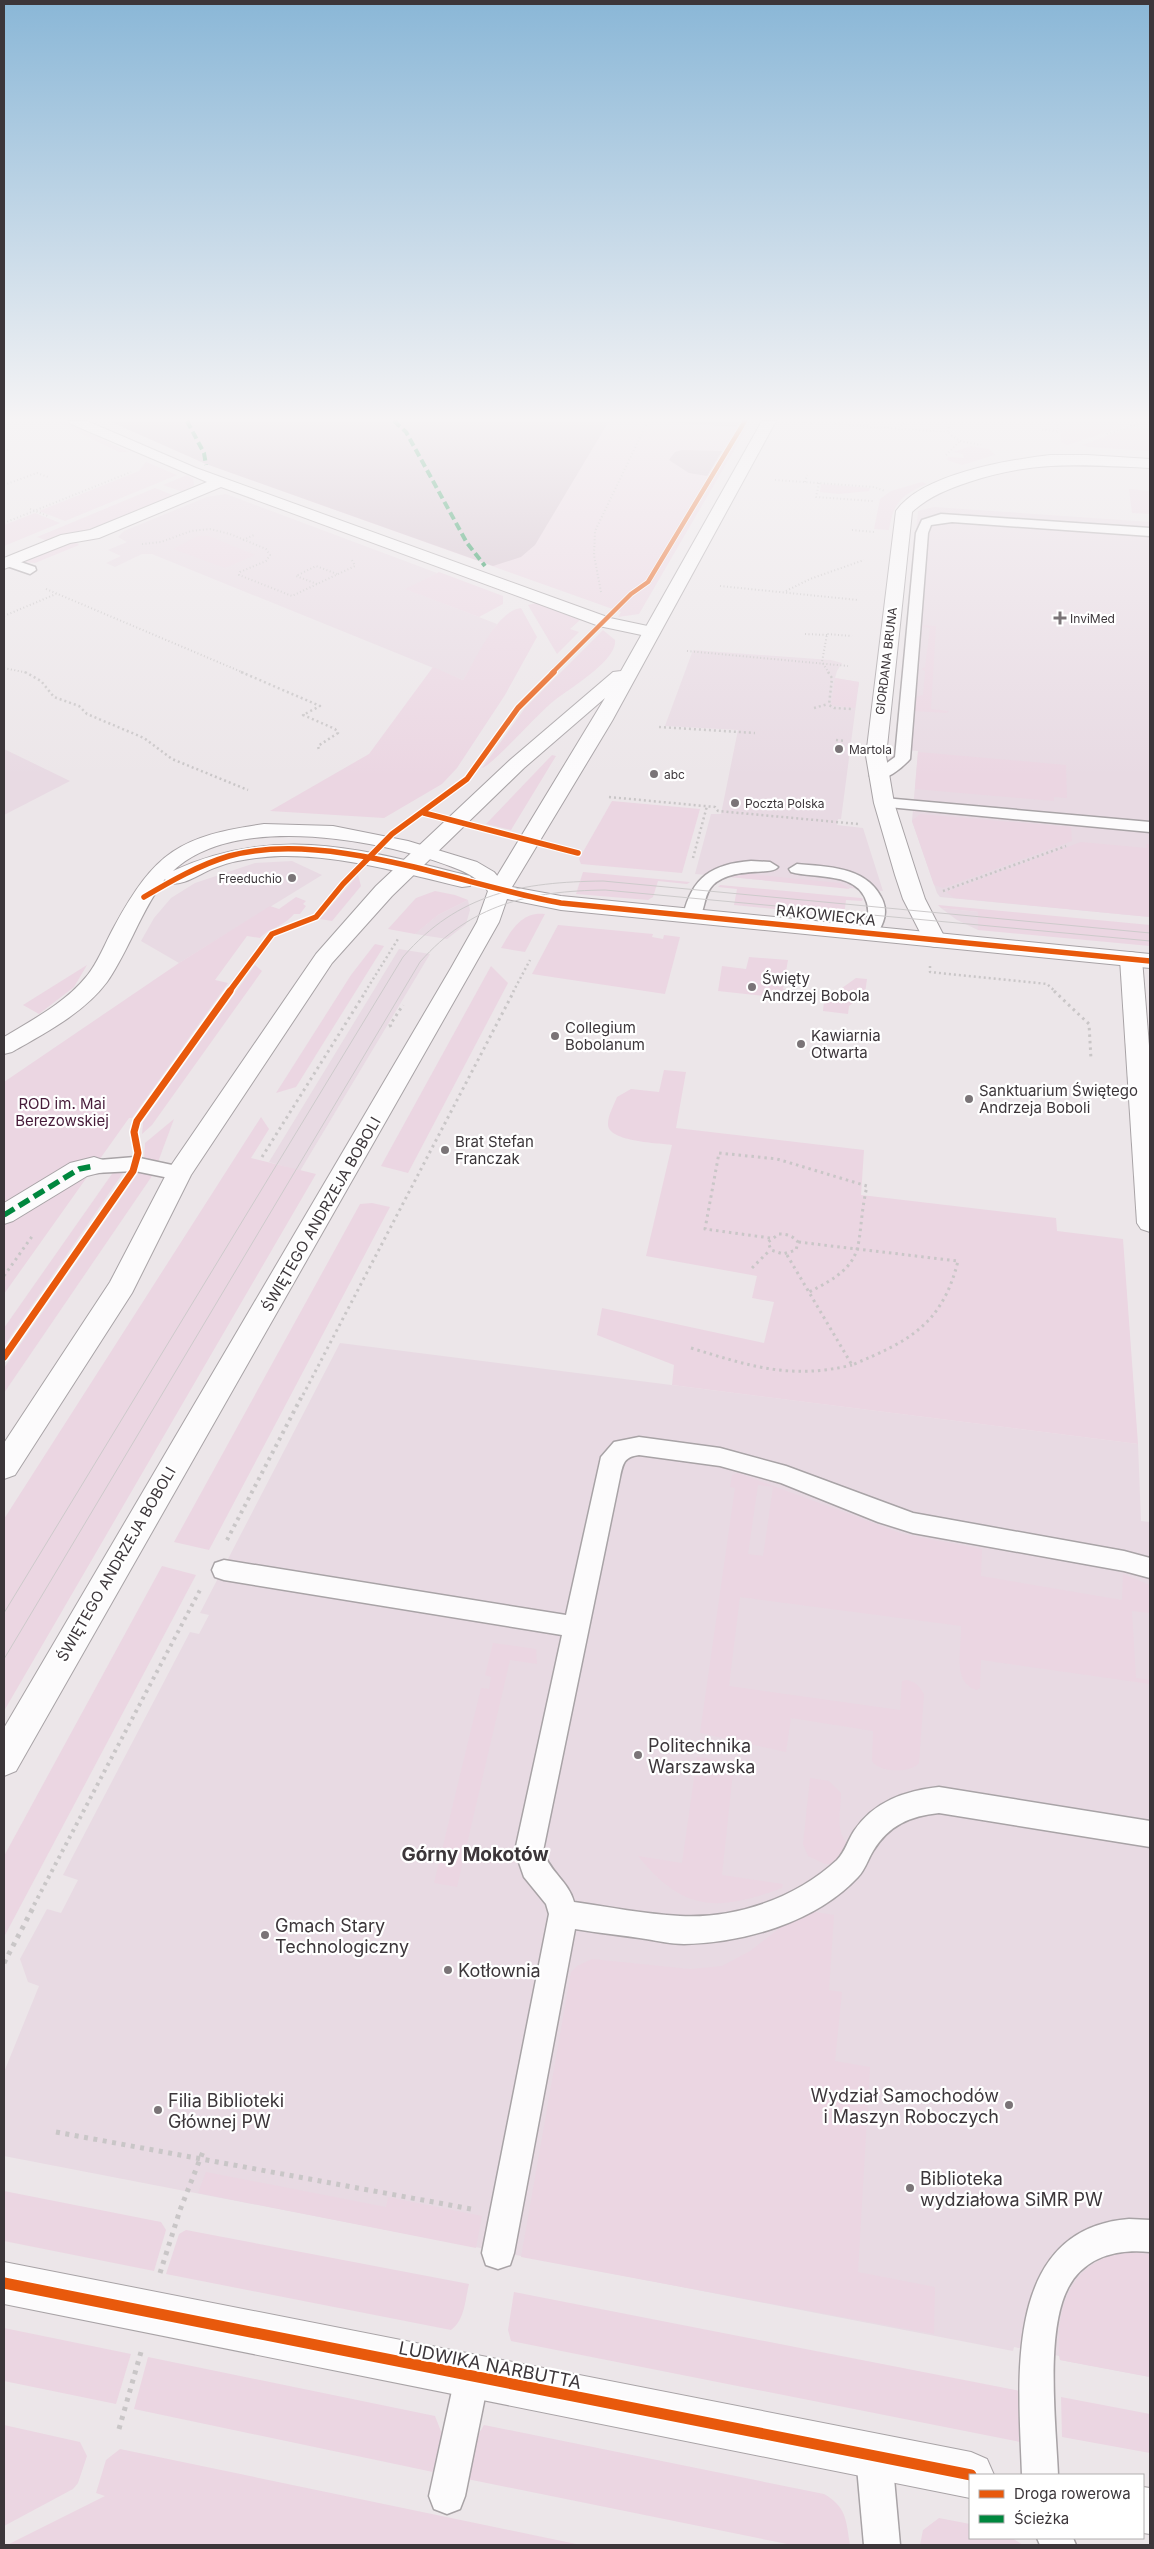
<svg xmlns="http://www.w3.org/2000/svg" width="1154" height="2549" font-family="Inter,sans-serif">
<rect width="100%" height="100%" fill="#ece6e9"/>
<g fill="#e8dae3">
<path d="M226,494L437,573L406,589L497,624L463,680L152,554H142L115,567L106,563L121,556L108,550L127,542L118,537L124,531L207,497Z"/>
<path d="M934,507L1150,522V917L940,897L937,893L912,821L918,751L895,749L918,511Z"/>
<path d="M693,650L831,660L842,663L837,671L835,678L859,682L841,819H838L837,825L863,828L883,891L695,874L711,814H721L738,730L665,726Z"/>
<path d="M4,749L70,781L4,815Z"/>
<path d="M292,861L322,875L179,963L141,941L154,918L171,898L195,883L255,863Z"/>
<path d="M468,900L470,910L466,924L447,939L415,934L438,915Z"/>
<path d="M941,908L978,912V930L957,920Z"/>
<path d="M399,949L430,954L300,1171L269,1162Z"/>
<path d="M340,1343L1138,1444L1141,1521L1150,1522V2377L1060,2360L1059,2356L1014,2347L1013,2351L4,2156V2072L39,1986L28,1982L20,1959L47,1909L61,1913L78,1880L63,1875L190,1632L199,1634L209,1615L200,1613Z"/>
</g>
<g fill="#ebd6e2" fill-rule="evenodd">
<path d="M55,421H64L129,452H119Z"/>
<path d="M109,421H751L639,614L618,617L621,612L206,464Z"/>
<path d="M1060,421H1113L1126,426L1067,445L1061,442Z"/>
<path d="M1129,428L1150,431V451L1088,447L1082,445Z"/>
<path d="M971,446L989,449L995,455L962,465L947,460L948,457L964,458L963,454L953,452Z"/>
<path d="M146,462L177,475L65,521L39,511L139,471Z"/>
<path d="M187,475L193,479L194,485L183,492L163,485Z"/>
<path d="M922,482L927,484C901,495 893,503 889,530L874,529L880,499L891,491Z"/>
<path d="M821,484L870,488L869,491L839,494L820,492Z"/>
<path d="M155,488L175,496L98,527L48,541L37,537Z"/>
<path d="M1129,489L1150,491V514L1132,513Z"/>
<path d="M35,513L60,523L4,546V525Z"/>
<path d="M198,536H209L255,555L225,568L173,549Z"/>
<path d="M75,541L79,545L35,563L25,562L27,560Z"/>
<path d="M439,572L503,596V604L479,617L405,589Z"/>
<path d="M536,603L580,620L570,629L579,632L557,654L528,605Z"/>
<path d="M521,608L537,637L505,695L457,768L442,784L384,818L270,811L369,754L433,667L463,680C476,660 496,611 521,608Z"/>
<path d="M925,625L936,626L931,709L949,711L946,713L914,711L915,697L923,695L925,671L921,669L925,667L930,628L921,627Z"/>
<path d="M603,630L615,640C618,660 569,689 555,700C539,712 494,764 482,768L525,708Z"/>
<path d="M835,678L859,682L855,708L831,705Z"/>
<path d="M918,752L1066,765L1067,798L1054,797V801L915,789Z"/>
<path d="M552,755L556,756L511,830L486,824Z"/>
<path d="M612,801L700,809L682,873L581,864L579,859Z"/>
<path d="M920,814L1071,827L1072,841L943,888L934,885L912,821Z"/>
<path d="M1081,842L1147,848L1146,844H1150V917L954,898L946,892Z"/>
<path d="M583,872L690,882L687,884L658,881L653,897L648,900L576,894Z"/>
<path d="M749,874L840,883L850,889L731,877Z"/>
<path d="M358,875L361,886L332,921L320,919Z"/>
<path d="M720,885L861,898L863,899L862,901L846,900L844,916L734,905L737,889L718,887Z"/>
<path d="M435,891L455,895L468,900L438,915L415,934L388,929L416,898Z"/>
<path d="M296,897L306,901L303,904L306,906L300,914H294C282,928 270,927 260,938L247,936L215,980L228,983L132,1118H129L4,1294V1082L179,963L270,906L279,909Z"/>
<path d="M938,905L1150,925V946L978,930V912L941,908Z"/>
<path d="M545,914L525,952L501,948C511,930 522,911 545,914Z"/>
<path d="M558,925L653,934L652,937L663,939L664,935L680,937L665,994L532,974Z"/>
<path d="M375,944L384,946L296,1087L276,1093L351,975Z"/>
<path d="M749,957L788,960L783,989L797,991L795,994L782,998L718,991L722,966L746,969Z"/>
<path d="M87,965L74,987L39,1014L23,1005Z"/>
<path d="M255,965L262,971L152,1125L142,1134L143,1122Z"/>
<path d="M491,966L508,983L408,1173L381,1166Z"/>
<path d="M856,978L867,979L865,993L849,1006L848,1014L823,1011L824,1001Z"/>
<path d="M664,1070L686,1072L676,1128L864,1150L861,1195L1056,1218L1057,1231L1123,1239L1138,1444L672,1385L674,1365L597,1335L602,1308L764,1343L774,1302L752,1298L757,1276L646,1256L672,1145C660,1143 607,1142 608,1124C608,1115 614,1105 617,1097L631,1089L659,1092Z"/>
<path d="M261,1117L269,1129L251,1158L316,1174L4,1711V1519Z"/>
<path d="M174,1119L158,1162L144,1159L145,1143Z"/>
<path d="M125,1170L4,1346V1328L114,1171Z"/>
<path d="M139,1172L152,1176L4,1393V1368Z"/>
<path d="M372,1203L390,1207L209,1550L174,1542L360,1204Z"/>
<path d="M738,1473L903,1534L982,1549L981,1576L1122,1600L1123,1574L1150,1585V1613L1132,1611L1136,1678L1150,1680V1684L981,1660L980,1688L977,1690C951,1683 962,1647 961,1626L740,1597L729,1686L900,1710L902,1681L906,1680C915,1681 921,1687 924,1695L919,1763C911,1774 877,1772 872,1761L873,1731L791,1718L786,1752L700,1733L735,1488L730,1487L732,1475ZM758,1485L773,1487L763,1556L748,1554Z"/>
<path d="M162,1566L196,1575L4,1937V1856Z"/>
<path d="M493,1643L536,1649L537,1664L510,1660L457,1887L434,1883L481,1688L489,1689L491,1677L485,1675Z"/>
<path d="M697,1757L734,1763L722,1875L783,1884L782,1888C718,1912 683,1912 638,1856L682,1863Z"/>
<path d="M810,1778L829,1781L841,1793C841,1812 834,1833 850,1846L840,1864H825L808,1856L803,1844Z"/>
<path d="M803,1910L834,1915L829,1990L842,1992L835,2061L870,2067L858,2272L935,2287L934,2334L521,2257L571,1972L577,1966L592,1959L690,1969L722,1966L750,1951Z"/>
<path d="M206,2172L386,2207L388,2197L482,2216L476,2248L198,2193Z"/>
<path d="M4,2191L161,2222L166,2230L154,2271L4,2241Z"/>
<path d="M186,2230L469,2284C465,2300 465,2320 451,2330L166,2274L179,2234Z"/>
<path d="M1127,2252L1150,2254V2377L1060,2360C1054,2308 1071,2260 1127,2252Z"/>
<path d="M514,2292L1020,2391V2442L511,2341L508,2330Z"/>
<path d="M4,2328L131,2354L116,2404L4,2381Z"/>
<path d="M148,2357L435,2416L442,2434L433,2472L134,2409Z"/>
<path d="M1061,2397L1150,2414V2453L1062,2437Z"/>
<path d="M4,2425L80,2442L87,2456L78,2483L73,2489L4,2526Z"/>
<path d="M484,2425L824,2494C847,2507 846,2521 850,2545H792L467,2479L475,2440Z"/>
<path d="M120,2449L581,2545H7L105,2496L96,2493L106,2460Z"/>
<path d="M939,2518L970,2524V2538H1012L1023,2545H920L923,2530Z"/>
</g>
<g fill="#d2bdca">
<path d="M109,421H609L535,545L521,557L493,566L206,464Z"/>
<path d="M651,421H740L736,427Z"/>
<path d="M682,450L722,451L707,476L689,473L669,460L675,452Z"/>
</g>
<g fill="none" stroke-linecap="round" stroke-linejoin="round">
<g stroke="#a8a3a6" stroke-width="3">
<g id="lane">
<path d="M941,514L1150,528V536L952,522L931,525L928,533L910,759C902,768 885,782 873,779L870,776L873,773L895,757L916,533L922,520Z"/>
<path d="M9,558L35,567L36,570L30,574L4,565V560Z"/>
<path d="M884,798L1150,822V832L878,806L876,803Z"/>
<path d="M751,861L770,862L778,867C772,876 733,866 713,885C703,895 706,909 698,920H686L683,916C692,877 712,864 751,861Z"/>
<path d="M797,864C827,867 865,866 881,897C889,911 884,924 875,937H863L860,933C867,924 870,914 867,903C858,871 816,879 791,872L789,869Z"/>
<path d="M135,1157L186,1168L189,1173L186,1178L179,1180L135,1171L94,1173L87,1171L84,1166L87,1161Z"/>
<path d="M639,1437L720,1448L786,1466L913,1513L1124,1551L1150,1558V1578L1124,1571L913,1533L878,1522L781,1483L720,1466L639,1455C624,1457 623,1463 620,1477L543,1851C549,1871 569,1882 574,1902C609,1907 645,1914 680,1916C736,1919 796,1898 837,1860C845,1852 848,1840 854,1831C874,1801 905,1791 939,1787L1150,1821V1847L939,1813C910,1816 889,1825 873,1851C868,1859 865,1870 858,1877C816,1922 744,1943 684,1944C671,1944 659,1941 646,1939C622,1935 598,1933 575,1929L514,2253L510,2265L498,2269L486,2265L482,2253L549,1914L546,1904L524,1877L515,1851L562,1635L224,1580L215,1577L212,1570L215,1563L224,1560L566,1615L601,1457L614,1442Z"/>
<path d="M1129,2219L1150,2220V2252C1118,2249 1085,2256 1068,2288C1045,2332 1056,2425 1058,2475H1022C1019,2383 1001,2229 1129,2219Z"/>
<path d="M472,2360L484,2365L489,2377L465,2496L460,2509L447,2514L434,2509L429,2496L455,2377L460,2365Z"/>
<path d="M874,2438L886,2444L892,2456L900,2545H864L856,2456L862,2444Z"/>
<path d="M1037,2538H1073L1076,2545H1040Z"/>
</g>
</g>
<g stroke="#a8a3a6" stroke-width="2">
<g id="street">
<path d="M69,421H87L196,468L610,618L657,628L660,632L657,636L651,637L599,626L221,487L99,538L70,543L4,569V558L61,535L90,530L207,482L71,424Z"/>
<path d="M1050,455H1087L1150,459V468C1083,465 1034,460 969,482C948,489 928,497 912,512L886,756L894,803L917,875L925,899L946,940L943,945L935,947L927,945L924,940L903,899L895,875L874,803L866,756L896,511C922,474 1008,460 1050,455Z"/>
<path d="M264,824L333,826L408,841L477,862L494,872L510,891L507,896C502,897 497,899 492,896C489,894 487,889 485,887C478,879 469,874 460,870C387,840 236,811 173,871C277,823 364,850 470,876L473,881L470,886L462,887C403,873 342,855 281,856C260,857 237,859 217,867C201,872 185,887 167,883L165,879C141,911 129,950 107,982C84,1013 45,1033 12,1052L4,1054V1037C32,1020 65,1003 86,977C98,963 105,943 114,927C155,852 179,836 264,824Z"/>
<path d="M1131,952L1139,954L1142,959L1150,1058V1232L1141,1229L1137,1223L1120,959L1123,954Z"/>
<path d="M94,1157L103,1160L107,1166L103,1172L87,1176L13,1221L4,1224V1203L70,1163Z"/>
<path d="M4,2262L971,2452L987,2459L994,2475H970V2498L4,2304Z"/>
<path d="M1143,2487L1150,2488V2534L1143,2533Z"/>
</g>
</g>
<g stroke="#a8a3a6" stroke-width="2">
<path id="secondary" d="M762,421H776L612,721L512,887L561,896L1150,954V968L561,910L507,899L499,922L473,968L16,1771L4,1776V1728L451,968L477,922L488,891L605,698L524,768L392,896L332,963L191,1175L132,1293L15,1475L4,1479V1443L110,1282L170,1167L316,954L376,886L510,760L613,672L621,671Z"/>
</g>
<g stroke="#c9c6c7" stroke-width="2" stroke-dasharray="1 2.5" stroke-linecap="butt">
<path d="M952,421L947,432L960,441L981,445"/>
<path d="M1057,421V435"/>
<path d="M1117,421L1150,431"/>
<path d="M804,422L947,432"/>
<path d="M901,426L906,421"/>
<path d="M1042,430L1057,431"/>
<path d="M1107,434L1149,421"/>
<path d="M4,452L8,450"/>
<path d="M946,455L960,441"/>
<path d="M775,480L874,487L885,491"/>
<path d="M805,482L807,475"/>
<path d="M819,483L816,497L873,501"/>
<path d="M4,485L37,473L48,477"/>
<path d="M30,509L48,516"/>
<path d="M4,523L131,472"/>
<path d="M852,530L874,532"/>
<path d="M243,540L254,535"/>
<path d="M142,544L161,542L191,531L210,529L230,534L266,549L270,555L266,561L240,572L239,575L292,596L355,566L351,558"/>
<path d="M317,584L296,576L316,566L337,574"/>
<path d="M720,586L858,600"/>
<path d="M46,589L244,673"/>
<path d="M786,591L810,579L864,560"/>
<path d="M601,592L594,555L595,531L648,421"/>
<path d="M4,616L56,594"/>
<path d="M805,634L827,635"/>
<path d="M687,651L848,666"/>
<path d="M4,668L28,673"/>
<path d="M829,673L822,662L827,634L852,636"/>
</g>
<g stroke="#c9c6c7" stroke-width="2.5" stroke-dasharray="2 3" stroke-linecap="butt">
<path d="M25,672L41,681L54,697L79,706L87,714L144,738L172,759L248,790"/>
<path d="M241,672L320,706L303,715L335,729L338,733L318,746L319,750"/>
<path d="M828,672L832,678L829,705L834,708L852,709"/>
<path d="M814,708L828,704"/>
<path d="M659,727L755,733"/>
<path d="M836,740L845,741"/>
<path d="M609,797L715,807L718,811L858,824"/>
<path d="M693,858L707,806"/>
<path d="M943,891L1066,846"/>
<path d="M930,966V972L1047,984L1056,992"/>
<path d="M365,992L398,939"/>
<path d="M513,992L530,960"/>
</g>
<g stroke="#c9c6c7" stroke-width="3" stroke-dasharray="2.5 4" stroke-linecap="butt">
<path d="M1054,991L1089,1024L1091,1059"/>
<path d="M391,1027L390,1025L403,1005"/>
<path d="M262,1157L366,991"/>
<path d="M779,1234C787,1234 793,1236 798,1242L796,1250L783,1254L771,1250L768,1242Z"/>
<path d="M770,1238L705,1229L719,1153L777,1159L867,1186C853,1248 873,1261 807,1293"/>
<path d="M787,1255L852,1365C909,1341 942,1325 958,1261L798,1242"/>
<path d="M752,1268L770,1250"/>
<path d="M4,1276L33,1235"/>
<path d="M691,1348C750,1366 790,1380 852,1365"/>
<path d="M303,1395L514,991"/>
</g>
<g stroke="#c9c6c7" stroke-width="4" stroke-dasharray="3 4.5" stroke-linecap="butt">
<path d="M227,1540L303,1394"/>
<path d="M34,1905L200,1590"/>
</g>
<g stroke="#c9c6c7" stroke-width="5" stroke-dasharray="4 5.5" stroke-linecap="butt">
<path d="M4,1963L35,1904"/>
<path d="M56,2132L471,2209"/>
<path d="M160,2273L180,2210L204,2149"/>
<path d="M119,2429L141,2352"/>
</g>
<use href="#lane" fill="#fcfbfc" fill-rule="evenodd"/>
<use href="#street" fill="#fcfbfc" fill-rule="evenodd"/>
<use href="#secondary" fill="#fcfbfc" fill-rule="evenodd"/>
<g stroke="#cdcacb" stroke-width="1">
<path d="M4,1613L403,957C458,893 522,882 603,881L1150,933"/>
<path d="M4,1659L420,962C471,904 530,891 605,890L1150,941"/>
</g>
<g stroke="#00873e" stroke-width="4" stroke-dasharray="8 4" stroke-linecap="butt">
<path d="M187,421L204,453L206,465"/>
<path d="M394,421L406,432L467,543L485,566"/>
</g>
<path stroke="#00873e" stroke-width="5.5" stroke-dasharray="12 5.5" stroke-linecap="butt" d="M4,1215L79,1169L94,1166"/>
<g stroke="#fff" stroke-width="6">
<path id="cycleway-far3" d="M552,673L631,594L648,582L745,421"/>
</g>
<g stroke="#fff" stroke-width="8">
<g id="cycleway-far2">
<path d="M424,813L578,853"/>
<path d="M144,897C171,881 199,865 229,856C327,829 462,885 561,903L1150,961"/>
<path d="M229,992L272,934L316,917L343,884L392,834L467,779L518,708L554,672"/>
</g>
</g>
<g stroke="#fff" stroke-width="10">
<path id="cycleway-far1" d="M4,1357L133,1171L138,1153L134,1132L137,1121L230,991"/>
</g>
<g stroke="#fff" stroke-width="14">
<path id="cycleway" d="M4,2283L971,2475"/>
</g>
<use href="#cycleway-far3" stroke="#e8590c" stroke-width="4.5"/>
<use href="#cycleway-far2" stroke="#e8590c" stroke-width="5.5"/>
<use href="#cycleway-far1" stroke="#e8590c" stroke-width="7"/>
<use href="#cycleway" stroke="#e8590c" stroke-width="11"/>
</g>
<linearGradient id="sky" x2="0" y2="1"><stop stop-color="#8ab7d7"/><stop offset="0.54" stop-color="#f6f4f5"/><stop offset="1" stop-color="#f6f4f5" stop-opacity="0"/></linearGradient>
<rect width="1154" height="777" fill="url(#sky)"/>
<g fill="#7a7477" stroke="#fff" stroke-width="2">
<path d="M1057.5 610.5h5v5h5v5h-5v5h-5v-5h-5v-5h5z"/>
<circle cx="839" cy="749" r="5"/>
<circle cx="654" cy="774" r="5"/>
<circle cx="735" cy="803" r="5"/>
<circle cx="292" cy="878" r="5"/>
<circle cx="752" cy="987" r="5"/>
<circle cx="555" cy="1036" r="5"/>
<circle cx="801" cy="1044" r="5"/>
<circle cx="969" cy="1099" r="5"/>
<circle cx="445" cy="1150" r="5"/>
<circle cx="638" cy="1755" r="5"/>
<circle cx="265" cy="1935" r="5"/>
<circle cx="448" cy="1970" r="5"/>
<circle cx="1009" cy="2105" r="5"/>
<circle cx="158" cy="2110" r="5"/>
<circle cx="910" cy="2188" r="5"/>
</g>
<g text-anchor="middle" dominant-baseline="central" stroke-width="4.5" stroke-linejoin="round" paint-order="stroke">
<g font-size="12" fill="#3c363a" stroke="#fff" text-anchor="start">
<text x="1070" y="618">InviMed</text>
<text x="849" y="749">Martola</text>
<text x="664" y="774">abc</text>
<text x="745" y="803">Poczta Polska</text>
<text x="282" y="878" text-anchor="end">Freeduchio</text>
</g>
<g font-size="12" fill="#3c363a" stroke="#fff">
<text transform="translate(886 661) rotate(-83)">GIORDANA BRUNA</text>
</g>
<g font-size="15" fill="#3c363a" stroke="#fff">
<text transform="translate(826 915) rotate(6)">RAKOWIECKA</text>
<text transform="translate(321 1214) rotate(-60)">ŚWIĘTEGO ANDRZEJA BOBOLI</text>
<text transform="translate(116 1564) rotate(-60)">ŚWIĘTEGO ANDRZEJA BOBOLI</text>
</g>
<g font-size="15" fill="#3c363a" stroke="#fff" text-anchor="start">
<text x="762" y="978">Święty<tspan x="762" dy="17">Andrzej Bobola</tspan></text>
<text x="565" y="1027">Collegium<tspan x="565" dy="17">Bobolanum</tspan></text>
<text x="811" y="1035">Kawiarnia<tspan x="811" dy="17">Otwarta</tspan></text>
<text x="979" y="1090">Sanktuarium Świętego<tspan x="979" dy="17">Andrzeja Boboli</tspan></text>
<text x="455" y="1141">Brat Stefan<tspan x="455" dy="17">Franczak</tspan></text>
</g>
<g font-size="15" fill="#461b39" stroke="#fff">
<text x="62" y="1103">ROD im. Mai<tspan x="62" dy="17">Berezowskiej</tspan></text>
</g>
<g font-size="18" fill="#3c363a" stroke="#fff" text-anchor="start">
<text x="648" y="1745">Politechnika<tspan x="648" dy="21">Warszawska</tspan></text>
<text x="275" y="1925">Gmach Stary<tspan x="275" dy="21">Technologiczny</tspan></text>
<text x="458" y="1970">Kotłownia</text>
<text x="999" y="2095" text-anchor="end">Wydział Samochodów<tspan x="999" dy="21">i Maszyn Roboczych</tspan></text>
<text x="168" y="2100">Filia Biblioteki<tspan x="168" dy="21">Głównej PW</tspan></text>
<text x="920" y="2178">Biblioteka<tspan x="920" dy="21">wydziałowa SiMR PW</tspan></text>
</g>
<g font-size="18" fill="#3c363a" stroke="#fff">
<text transform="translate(490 2365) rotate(11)">LUDWIKA NARBUTTA</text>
</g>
<g font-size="19" font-weight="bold" fill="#3c363a" stroke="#fff">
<text x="475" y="1854">Górny Mokotów</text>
</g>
</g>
<rect width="1154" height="2549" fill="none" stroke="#3c363a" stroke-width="10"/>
<rect x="969" y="2474" width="175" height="65" fill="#ffffff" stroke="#b1afb0"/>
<rect x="979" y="2490" width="25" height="8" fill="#e8590c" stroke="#b1afb0"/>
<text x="1014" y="2499" font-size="15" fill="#3c363a">Droga rowerowa</text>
<rect x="979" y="2515" width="25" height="8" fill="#00873e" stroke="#b1afb0"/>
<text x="1014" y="2524" font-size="15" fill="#3c363a">Ścieżka</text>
</svg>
